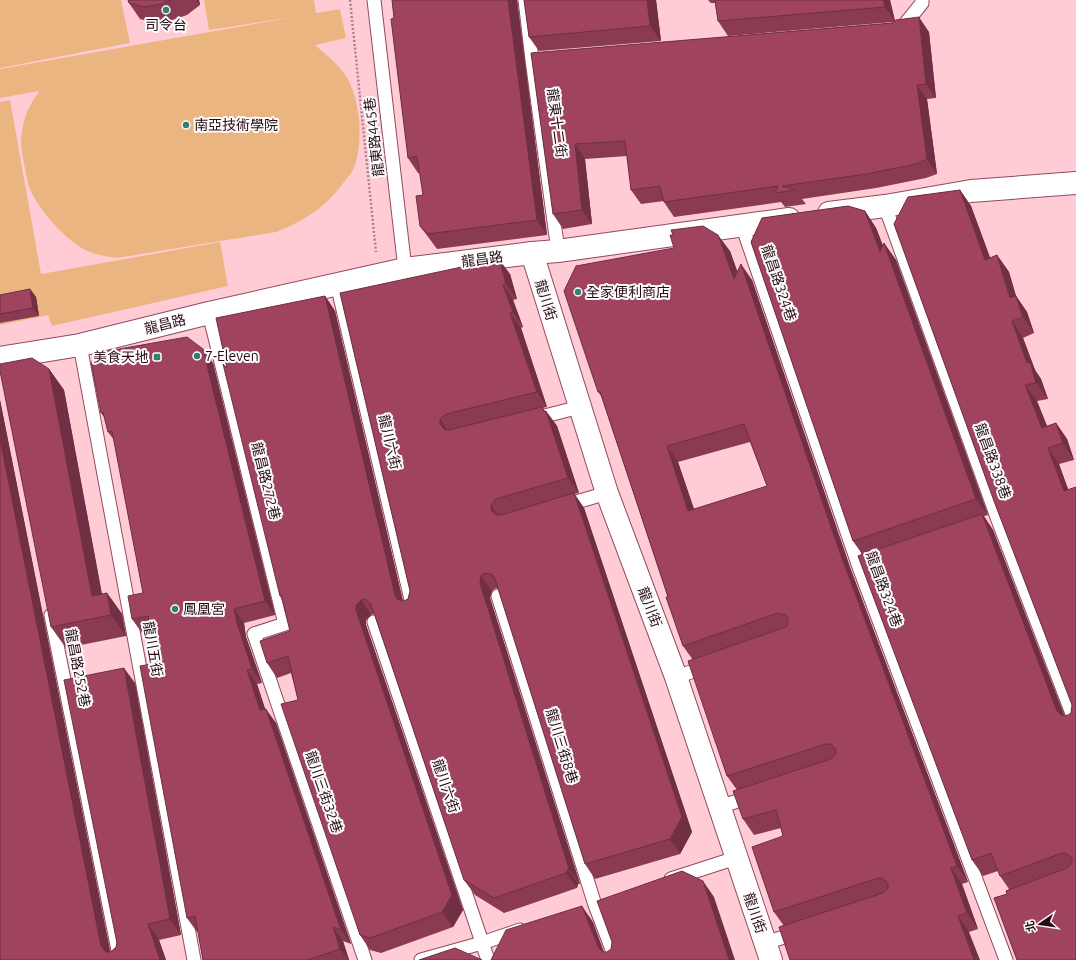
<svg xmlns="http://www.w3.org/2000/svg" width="1076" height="960" font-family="Ubuntu,'Noto Sans TC',sans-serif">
<rect width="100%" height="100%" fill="#ffccd6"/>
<g fill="#ebb582">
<path d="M0,0H121L130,43L0,68Z"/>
<path d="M204,0H314L316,13L340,9L346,38L315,45C325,54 335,61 343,72C352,84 356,98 358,112C361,128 360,155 353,170C351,174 347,178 344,182C325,208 306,220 276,232L117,258C104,256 91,254 80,247C60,234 38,208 29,187C27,180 21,149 21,142C21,135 23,124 25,118C28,107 34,100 39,91L0,98V69L294,17L209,30Z"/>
<path d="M10,100L41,274L220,242L228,286L52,326L48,315L0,325V102Z"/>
</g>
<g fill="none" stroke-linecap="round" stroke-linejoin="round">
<g stroke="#92495d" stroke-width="15">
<g id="service">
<path d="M374,0L405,269"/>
<path d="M525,0L532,60L558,251"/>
<path d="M896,29H901L922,3V0"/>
<path d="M885,206L998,520L1076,724"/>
<path d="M742,225L859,567L1006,960"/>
<path d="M337,284L413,608"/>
<path d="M209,313L285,624L254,634L365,960"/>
<path d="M80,345L194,960"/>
<path d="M533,419L580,407"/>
<path d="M563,506L607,493"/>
<path d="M498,596L595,905L616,960"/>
<path d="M51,615L120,960"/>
<path d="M374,622L488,960"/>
<path d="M676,677L709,666"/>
<path d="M719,807L753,796"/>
<path d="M671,879L736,858"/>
<path d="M765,943L800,932"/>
<path d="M421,960L482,943L520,930"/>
</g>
</g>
<g stroke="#92495d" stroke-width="24">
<g id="minor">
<path d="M829,213L885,206L971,191L1076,183"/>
<path d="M532,253L607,493L676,677L771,960"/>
<path d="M0,358L80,345L209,313L405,269L532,253L558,251L789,219"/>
</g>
</g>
<path stroke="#ab818a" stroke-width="2.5" stroke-dasharray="2 2" stroke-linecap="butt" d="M350,0L376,252"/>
<use href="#service" stroke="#fff" stroke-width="13"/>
<use href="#minor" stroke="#fff" stroke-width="22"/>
</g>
<g fill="#8a3a51" fill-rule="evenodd">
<path d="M128,0H199L200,5L187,15L172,20L156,23L140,19L129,3Z"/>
<path d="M392,0H517L547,235L437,249L420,226L423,195L420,173H418L408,158Z"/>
<path d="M524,0H656L661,41L539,51L529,37Z"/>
<path d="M708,0H890L895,21L929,32L936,98L927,99L937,174L926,178L876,188L802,199L806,204L785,207L781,202L674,217L664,202V201L641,204L631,190L627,156L585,159L592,224L563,229L553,214L531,53L892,23L893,22L728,36L718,21L715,3H711Z"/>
<path d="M960,190L971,206L990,258L997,255L1009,272L1016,296L1027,312L1034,333L1023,338L1035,370L1041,379L1048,399L1037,401L1047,426L1056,423L1067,439L1074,460L1059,464L1068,490L1076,487V960H1017L994,898L1007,894L1006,891L1009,889L1000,876L998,871L983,876L972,860L858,556L862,554L853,541L751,242L762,218L848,206L865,211L876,228L883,246L884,243L896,260L988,515L984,516L993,530L1064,716L1068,715L1071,713L1072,705L994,501L894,224L908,197Z"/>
<path d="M730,251L737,272L752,280L851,570L968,882L962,884L978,929L969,932L784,926L774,912L783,836L781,828L754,835L743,819L737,790L727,776L693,660L683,646L668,597L601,396L598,392ZM750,442L767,486L694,509L678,462Z"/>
<path d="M510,274L517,299L513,300L523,327L521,328L547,407L543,408L545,411H546L557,426L579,493L574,494L584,508L692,832L680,854L595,879L585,864L498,589L496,588L492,591L490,598L580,884H578L577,888L504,913L475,895L464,880L374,614L371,615L366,620V625L463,910L453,927L381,953L370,950L360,935L298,700L291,673L277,678L267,663L290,631L282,600L280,596L227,368L325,296L335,311L403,601H404L408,599L410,591L340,293Z"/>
<path d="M30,289L36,297L39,316L0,323V295Z"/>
<path d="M213,363L275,615L244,623L246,637L262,683L257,684L265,709L276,723L351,944L343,941L349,960H203L198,932H197L187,918L157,663L151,631L142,633L132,619L143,593L114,440L108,432L104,417L101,413Z"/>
<path d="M49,369L64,390L102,594L107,593L122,614L126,636L66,648L51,627Z"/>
<path d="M0,400L110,952L116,947L135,683L181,935L159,940L166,960H0Z"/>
</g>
<g fill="#702f42">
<path d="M196,0H199L200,5Z"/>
<path d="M508,0H517L547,235L537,220Z"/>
<path d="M647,0H656L661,41L650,26Z"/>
<path d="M883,0H890L895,21L885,7Z"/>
<path d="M919,17L929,32L936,98L926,84Z"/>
<path d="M917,85L927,99L937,174L927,159Z"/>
<path d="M575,144L585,159L592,224L582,210Z"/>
<path d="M960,190L971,206L997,276L985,260Z"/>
<path d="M865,211L876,228L892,268L880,252Z"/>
<path d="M718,235L730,251L746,295L734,279Z"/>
<path d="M884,243L896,260L988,515L976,499Z"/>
<path d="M997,255L1009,272L1016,296L1027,312L1034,333L1010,298Z"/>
<path d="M499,259L510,274L517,299L506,284Z"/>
<path d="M741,264L752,280L851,570L968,882L957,866L840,553Z"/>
<path d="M503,285L513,300L523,327L513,312Z"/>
<path d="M30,289L36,297L39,316L33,308Z"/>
<path d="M325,296L335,311L405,610L407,614L395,595Z"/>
<path d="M510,313L521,328L547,407L537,392Z"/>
<path d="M1012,321L1023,338L1035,370L1041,379L1048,399L1036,383L1027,363Z"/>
<path d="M203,349L213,363L275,615L265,601Z"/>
<path d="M49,369L64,390L106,617L92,596Z"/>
<path d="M1025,385L1037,401L1054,444L1042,428Z"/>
<path d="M0,400L112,960L101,946L0,439Z"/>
<path d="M542,407L547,415L546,411L557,426L579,493L568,478Z"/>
<path d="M440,419L450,434V439L440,424Z"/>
<path d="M1056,423L1067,439L1074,460L1063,443Z"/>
<path d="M667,446L678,462L700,527L688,511Z"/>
<path d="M1048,448L1059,464L1075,508L1064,491Z"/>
<path d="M574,493L584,508L692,832L680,854L670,839Z"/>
<path d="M491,505L501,520L491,510Z"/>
<path d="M982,514L993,530L1069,727L1057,711Z"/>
<path d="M481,576L492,591L490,598L580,884L569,869L480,583Z"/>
<path d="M107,593L122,614L126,636L111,615Z"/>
<path d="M361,600L371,615L366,620V625L463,910L453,927L442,912L356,610V605Z"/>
<path d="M234,609L244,623L246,637L262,683L252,669L237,623Z"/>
<path d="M124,668L135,683L181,935L170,919Z"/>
<path d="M247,670L257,684L270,724L260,710Z"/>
<path d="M266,709L276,723L351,944L341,930Z"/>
<path d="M951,868L962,884L978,929L967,913Z"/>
<path d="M568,869L578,884L577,888L566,873Z"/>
<path d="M703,881L714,897L735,960H729Z"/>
<path d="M582,906L593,922L607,960L598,947Z"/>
<path d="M958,916L969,932L980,960H974Z"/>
<path d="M148,924L159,940L166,960H160Z"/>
<path d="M333,927L343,941L349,960H348L340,949Z"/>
</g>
<g fill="#a0435e" stroke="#702f42" fill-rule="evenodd">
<path d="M128,0H172L161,4L145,7L129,3Z"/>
<path d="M392,0H508L537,220L427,234L420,226L416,196L423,195L417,156L408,158L391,19L394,18Z"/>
<path d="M524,0H647L650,26L529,37Z"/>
<path d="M715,0H883L885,7L718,21Z"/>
<path d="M919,17L926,84L917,85L927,159L916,164L866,174L782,186L795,190L775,193L778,186L664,202L660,186L631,190L625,141L575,144L582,210L553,214L531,53L892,23L896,20Z"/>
<path d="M960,190L985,260L997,255L1010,298L1016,296L1023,317L1012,321L1027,363L1030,362L1036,383L1025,385L1042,428L1056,423L1063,443L1048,448L1064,491L1076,487V960H1017L994,898L1007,894L1006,891L1067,868L1072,863V858L1066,853H1062L1000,876L991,853L972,860L858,556L982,514L1057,711L1060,714L1064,716L1068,715L1071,713L1072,705L994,501L894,224L908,197Z"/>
<path d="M848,206L865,211L880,252L884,243L976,499L853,541L751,242L762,218Z"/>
<path d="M703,226L718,235L734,279L741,264L840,553L957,866L951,868L967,913L958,916L974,960H790L779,927L883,893L888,888V883L883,878H878L774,912L752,847L783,836L776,810L743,819L733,791L831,759L836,754V749L831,744H826L727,776L688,661L783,628L787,626L788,619L786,615L778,613L683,646L666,597H668L600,391L598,392L564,291L576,266L674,248L670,235H673L671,230ZM744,424L767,486L688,511L667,446Z"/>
<path d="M499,259L506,284L503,285L513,312L510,313L537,392L446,414L440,419V424L445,430H449L542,407L544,412L546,411L568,478L496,499L491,505V510L496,515H501L574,493L682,817L670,839L585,864L495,579L493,575L485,573L481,576L480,583L569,869H568L566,873L494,898L464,880L371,604L365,599L361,600L356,605V610L452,895L442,912L370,938L360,935L281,704L298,700L288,656L267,663L260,641L290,631L281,595L280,596L223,364L227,368L216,318L325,296L395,595L397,599L404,601L408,599L410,591L340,293Z"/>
<path d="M30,289L33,308L0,314V295Z"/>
<path d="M187,337L203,349L265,601L234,609L237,623L252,669L247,670L260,710L266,709L341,930L333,927L340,949L307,960H203L195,916L187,918L140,666L157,663L148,616L132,619L128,596L143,593L112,431L108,432L103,412L101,413L91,362L102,352Z"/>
<path d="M32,358L49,369L92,596L107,593L111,615L51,627L0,371V364Z"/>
<path d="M0,439L101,946L106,952H111L116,947L117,943L64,680L124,668L170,919L148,924L160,960H0Z"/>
<path d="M682,871L703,881L729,960H491L506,930L582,906L598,947L603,952H607L611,949L612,942L597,901Z"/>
<path d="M455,948L482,960H419Z"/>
</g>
<g fill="#377d74" stroke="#fcfcfc" stroke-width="1.5">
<circle cx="166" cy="10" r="4"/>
<circle cx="186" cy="125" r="4"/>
<circle cx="578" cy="292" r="4"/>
<circle cx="197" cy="356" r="4"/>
<rect x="153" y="353" width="8" height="8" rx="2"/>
<circle cx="175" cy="609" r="4"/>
</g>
<g text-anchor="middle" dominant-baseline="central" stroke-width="4" stroke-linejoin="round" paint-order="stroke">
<g font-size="14" fill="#270a13" stroke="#fcfcfc" text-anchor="start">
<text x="166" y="25" text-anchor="middle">司令台</text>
<text x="194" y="125">南亞技術學院</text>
<text x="586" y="292">全家便利商店</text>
<text x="205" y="356">7-Eleven</text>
<text x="149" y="357" text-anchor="end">美食天地</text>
<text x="183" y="609">鳳凰宮</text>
</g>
<g font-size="14" fill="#270a13" stroke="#fcfcfc">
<text transform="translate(557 123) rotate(82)">龍東十二街</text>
<text transform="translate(374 137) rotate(-97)">龍東路445巷</text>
<text transform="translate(482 259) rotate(-8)">龍昌路</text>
<text transform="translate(779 283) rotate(71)">龍昌路324巷</text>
<text transform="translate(546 300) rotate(73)">龍川街</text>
<text transform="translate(165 324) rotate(-14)">龍昌路</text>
<text transform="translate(390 442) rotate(77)">龍川六街</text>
<text transform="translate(993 461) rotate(70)">龍昌路338巷</text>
<text transform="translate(266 481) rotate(76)">龍昌路272巷</text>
<text transform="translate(884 589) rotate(70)">龍昌路324巷</text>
<text transform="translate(650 607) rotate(69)">龍川街</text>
<text transform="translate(153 649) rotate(80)">龍川五街</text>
<text transform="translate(78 668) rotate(79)">龍昌路252巷</text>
<text transform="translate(562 746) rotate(73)">龍川三街8巷</text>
<text transform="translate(446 786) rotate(71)">龍川六街</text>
<text transform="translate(324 792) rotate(71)">龍川三街32巷</text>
<text transform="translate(755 913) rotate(71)">龍川街</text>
</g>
</g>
<g transform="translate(1040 924) rotate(257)" stroke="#fcfcfc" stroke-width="3" paint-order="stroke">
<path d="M0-3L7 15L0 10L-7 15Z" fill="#270a13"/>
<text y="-6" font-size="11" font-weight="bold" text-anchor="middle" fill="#270a13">北</text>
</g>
</svg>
